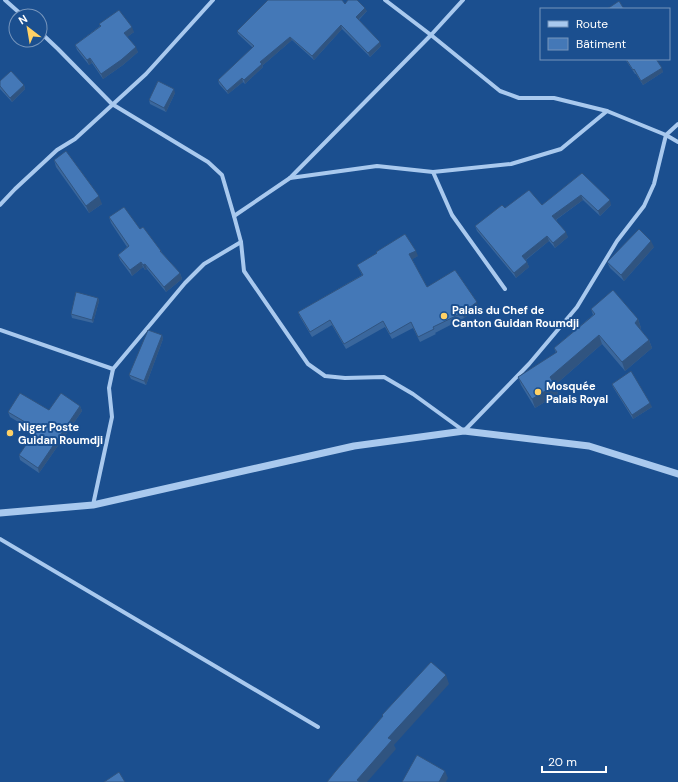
<svg xmlns="http://www.w3.org/2000/svg" width="678" height="782" font-family="'DM Sans',sans-serif">
<rect width="100%" height="100%" fill="#1b4f8f"/>
<g fill="none" stroke-linecap="round" stroke-linejoin="round">
<g stroke="#a9c9ee" stroke-width="4">
<path d="M5,0L23,16"/>
<path d="M385,0L431,35L500,91L519,98H554L607,111L666,135L678,142"/>
<path d="M40,32L58,49L112,104L208,162L222,175L234,216L241,242L244,271L308,364L325,376L345,378L384,377L413,394L464,431L529,364L577,307L617,241L644,206L654,184L666,135L678,124"/>
<path d="M433,172L452,215L505,289"/>
<path d="M290,178L377,166L433,172L511,164L561,149L607,111"/>
<path d="M0,205L15,189L57,150L75,139L146,74L213,0"/>
<path d="M234,216L290,178L431,35L463,0"/>
<path d="M0,330L113,369"/>
<path d="M93,505L112,417L109,388L113,369L185,283L204,264L241,242"/>
<path d="M0,539L318,727"/>
</g>
<path stroke="#a9c9ee" stroke-width="7" d="M0,513L93,505L354,446L464,431L589,446L678,474"/>
</g>
<g fill="#3a679d">
<path d="M345,4L367,11L359,20L381,46L370,57L342,29L314,60L292,40L262,66L263,67L245,84L243,82L228,94L219,84L218,80L253,48L238,34L237,31Z"/>
<path d="M99,24L134,32L127,37L138,52L123,65L103,79L92,63L89,65L77,50L75,45L100,26Z"/>
<path d="M625,59H656L663,72L643,85L636,74H635Z"/>
<path d="M0,81L24,85L25,89L12,102L0,89Z"/>
<path d="M175,93L166,112L150,104L149,100Z"/>
<path d="M54,160L102,204L89,213L56,167Z"/>
<path d="M582,173L611,205L600,216L583,200L556,220L568,237L555,248L549,241L526,260L529,267L516,278L477,231L475,226L505,208L542,205Z"/>
<path d="M109,217L140,229L161,251L163,254L180,273L182,279L166,292L147,269L145,270L143,267L132,276L120,260L118,255L127,247L111,223Z"/>
<path d="M654,247L624,281L610,268L607,262Z"/>
<path d="M418,256L412,259L427,287L479,308L464,318L435,333L436,334L420,342L413,328L392,339L385,327L346,349L332,325L312,337L300,317L298,312L362,275L357,265Z"/>
<path d="M98,298L99,301L93,323L72,318L71,314Z"/>
<path d="M591,309L638,319L641,328L640,329L649,340L652,348L625,371L602,344L555,385L558,394L535,408L521,385L518,377L556,353L554,348L593,315Z"/>
<path d="M162,335L163,339L146,385L131,379L129,375Z"/>
<path d="M612,384L652,407L633,419L613,387Z"/>
<path d="M80,406L82,411L39,473L20,460L19,455L35,432L10,417L8,412L49,410Z"/>
</g>
<g fill="#305480">
<path d="M365,8L367,11L357,21L356,17Z"/>
<path d="M341,25L342,29L314,60L312,56Z"/>
<path d="M132,27L134,32L126,38L124,33Z"/>
<path d="M290,37L292,40L262,66L263,67L245,84L244,80L260,62Z"/>
<path d="M380,42L381,46L370,57L368,53Z"/>
<path d="M136,47L138,52L123,65L103,79L101,74Z"/>
<path d="M90,58L92,63L89,65L87,60Z"/>
<path d="M662,68L663,72L643,85L641,81Z"/>
<path d="M242,78L243,82L228,94L227,91Z"/>
<path d="M24,85L25,89L12,102L10,98Z"/>
<path d="M174,89L175,93L166,112L164,108Z"/>
<path d="M581,195L583,200L554,221L552,216Z"/>
<path d="M99,196L102,204L89,213L86,206Z"/>
<path d="M610,200L611,205L600,216L598,211Z"/>
<path d="M566,232L568,237L555,248L553,243Z"/>
<path d="M547,236L549,241L524,261L522,256Z"/>
<path d="M651,241L654,247L624,281L621,275Z"/>
<path d="M416,251L418,256L411,260L409,254Z"/>
<path d="M141,262L143,267L132,276L130,270Z"/>
<path d="M527,262L529,267L516,278L514,273Z"/>
<path d="M145,264L147,269L145,270L143,265Z"/>
<path d="M180,273L182,279L166,292L164,287Z"/>
<path d="M98,298L99,301L93,323L92,320Z"/>
<path d="M477,302L479,308L464,318L462,313Z"/>
<path d="M638,319L641,328L638,331L635,323Z"/>
<path d="M162,335L163,339L146,385L144,381Z"/>
<path d="M599,335L602,344L555,385L558,394L535,408L532,399L550,377Z"/>
<path d="M649,340L652,348L625,371L622,362Z"/>
<path d="M650,403L652,407L633,419L632,415Z"/>
<path d="M80,406L82,411L39,473L38,468Z"/>
<path d="M446,675L449,684L394,745L396,749L367,782H358L357,780L388,738Z"/>
<path d="M445,771L448,778L446,782H439Z"/>
</g>
<g fill="#4478b7" stroke="#305480">
<path d="M268,0H342L345,4L348,0H357L365,8L356,17L380,42L368,53L341,25L312,56L290,37L260,62L262,64L244,80L242,78L227,91L218,80L254,46L237,31Z"/>
<path d="M619,1L624,9H607Z"/>
<path d="M119,10L132,27L124,33L136,47L121,60L101,74L90,58L87,60L75,45L101,26L99,24Z"/>
<path d="M626,59H656L662,68L641,81L634,69L633,70Z"/>
<path d="M11,71L24,85L10,98L0,86V81Z"/>
<path d="M158,81L174,89L164,108L149,100Z"/>
<path d="M66,151L99,196L86,206L54,160Z"/>
<path d="M582,173L610,200L598,211L581,195L552,216L566,232L553,243L547,236L522,256L527,262L514,273L475,226L502,205L505,208L529,190L542,205Z"/>
<path d="M124,207L140,229L143,227L161,251H160L180,273L164,287L145,264L143,265L141,262L130,270L118,255L129,246L109,217Z"/>
<path d="M639,229L651,241L621,275L607,262Z"/>
<path d="M405,234L416,251L409,254L427,287L455,270L477,302L462,313L433,327L434,329L418,337L411,322L390,334L383,321L344,344L330,320L310,332L298,312L363,275L357,265L377,253L376,252Z"/>
<path d="M613,290L638,319L635,323L649,340L622,362L599,335L550,377L555,385L532,399L518,377L557,352L554,348L595,314L591,309Z"/>
<path d="M76,292L98,298L92,320L71,314Z"/>
<path d="M148,330L162,335L144,381L129,375Z"/>
<path d="M631,371L650,403L632,415L612,384Z"/>
<path d="M20,393L49,410L61,393L80,406L38,468L19,455L37,429L8,412Z"/>
<path d="M431,662L446,675L388,738L392,740L357,780L360,782H327L335,772L383,716L382,715Z"/>
<path d="M417,755L445,771L439,782H402Z"/>
<path d="M119,772L125,782H104Z"/>
</g>
<g fill="#ffd166" stroke="#1b4f8f" stroke-width="1.5">
<circle cx="444" cy="316" r="4"/>
<circle cx="538" cy="392" r="4"/>
<circle cx="10" cy="433" r="4"/>
</g>
<g text-anchor="middle" dominant-baseline="central" stroke-width="4" stroke-linejoin="round" paint-order="stroke">
<g font-size="11" font-weight="bold" fill="#fff" stroke="#1b4f8f" text-anchor="start">
<text x="452" y="310">Palais du Chef de<tspan x="452" dy="13">Canton Guidan Roumdji</tspan></text>
<text x="546" y="386">Mosquée<tspan x="546" dy="13">Palais Royal</tspan></text>
<text x="18" y="427">Niger Poste<tspan x="18" dy="13">Guidan Roumdji</tspan></text>
</g>
</g>
<rect x="540" y="8" width="130" height="52" fill="#1b4f8f" stroke="#7695bc"/>
<rect x="548" y="21" width="20" height="6" fill="#a9c9ee" stroke="#7695bc"/>
<text x="576" y="28" font-size="12" fill="#ffffff">Route</text>
<rect x="548" y="38" width="20" height="12" fill="#4478b7" stroke="#7695bc"/>
<text x="576" y="48" font-size="12" fill="#ffffff">Bâtiment</text>
<g transform="translate(28 28) rotate(329)"><circle r="19" fill="#1b4f8f" stroke="#7695bc"/>
<path d="M0-3L7 15L0 10L-7 15Z" fill="#ffd166"/>
<text y="-6" font-size="11" font-weight="bold" text-anchor="middle" fill="#ffffff">N</text>
</g>
<path d="M542 766v6h64v-6" fill="none" stroke="#ffffff" stroke-width="2"/>
<text x="548" y="766" font-size="12" fill="#ffffff" stroke="#1b4f8f" stroke-width="3" paint-order="stroke">20 m</text>
</svg>
